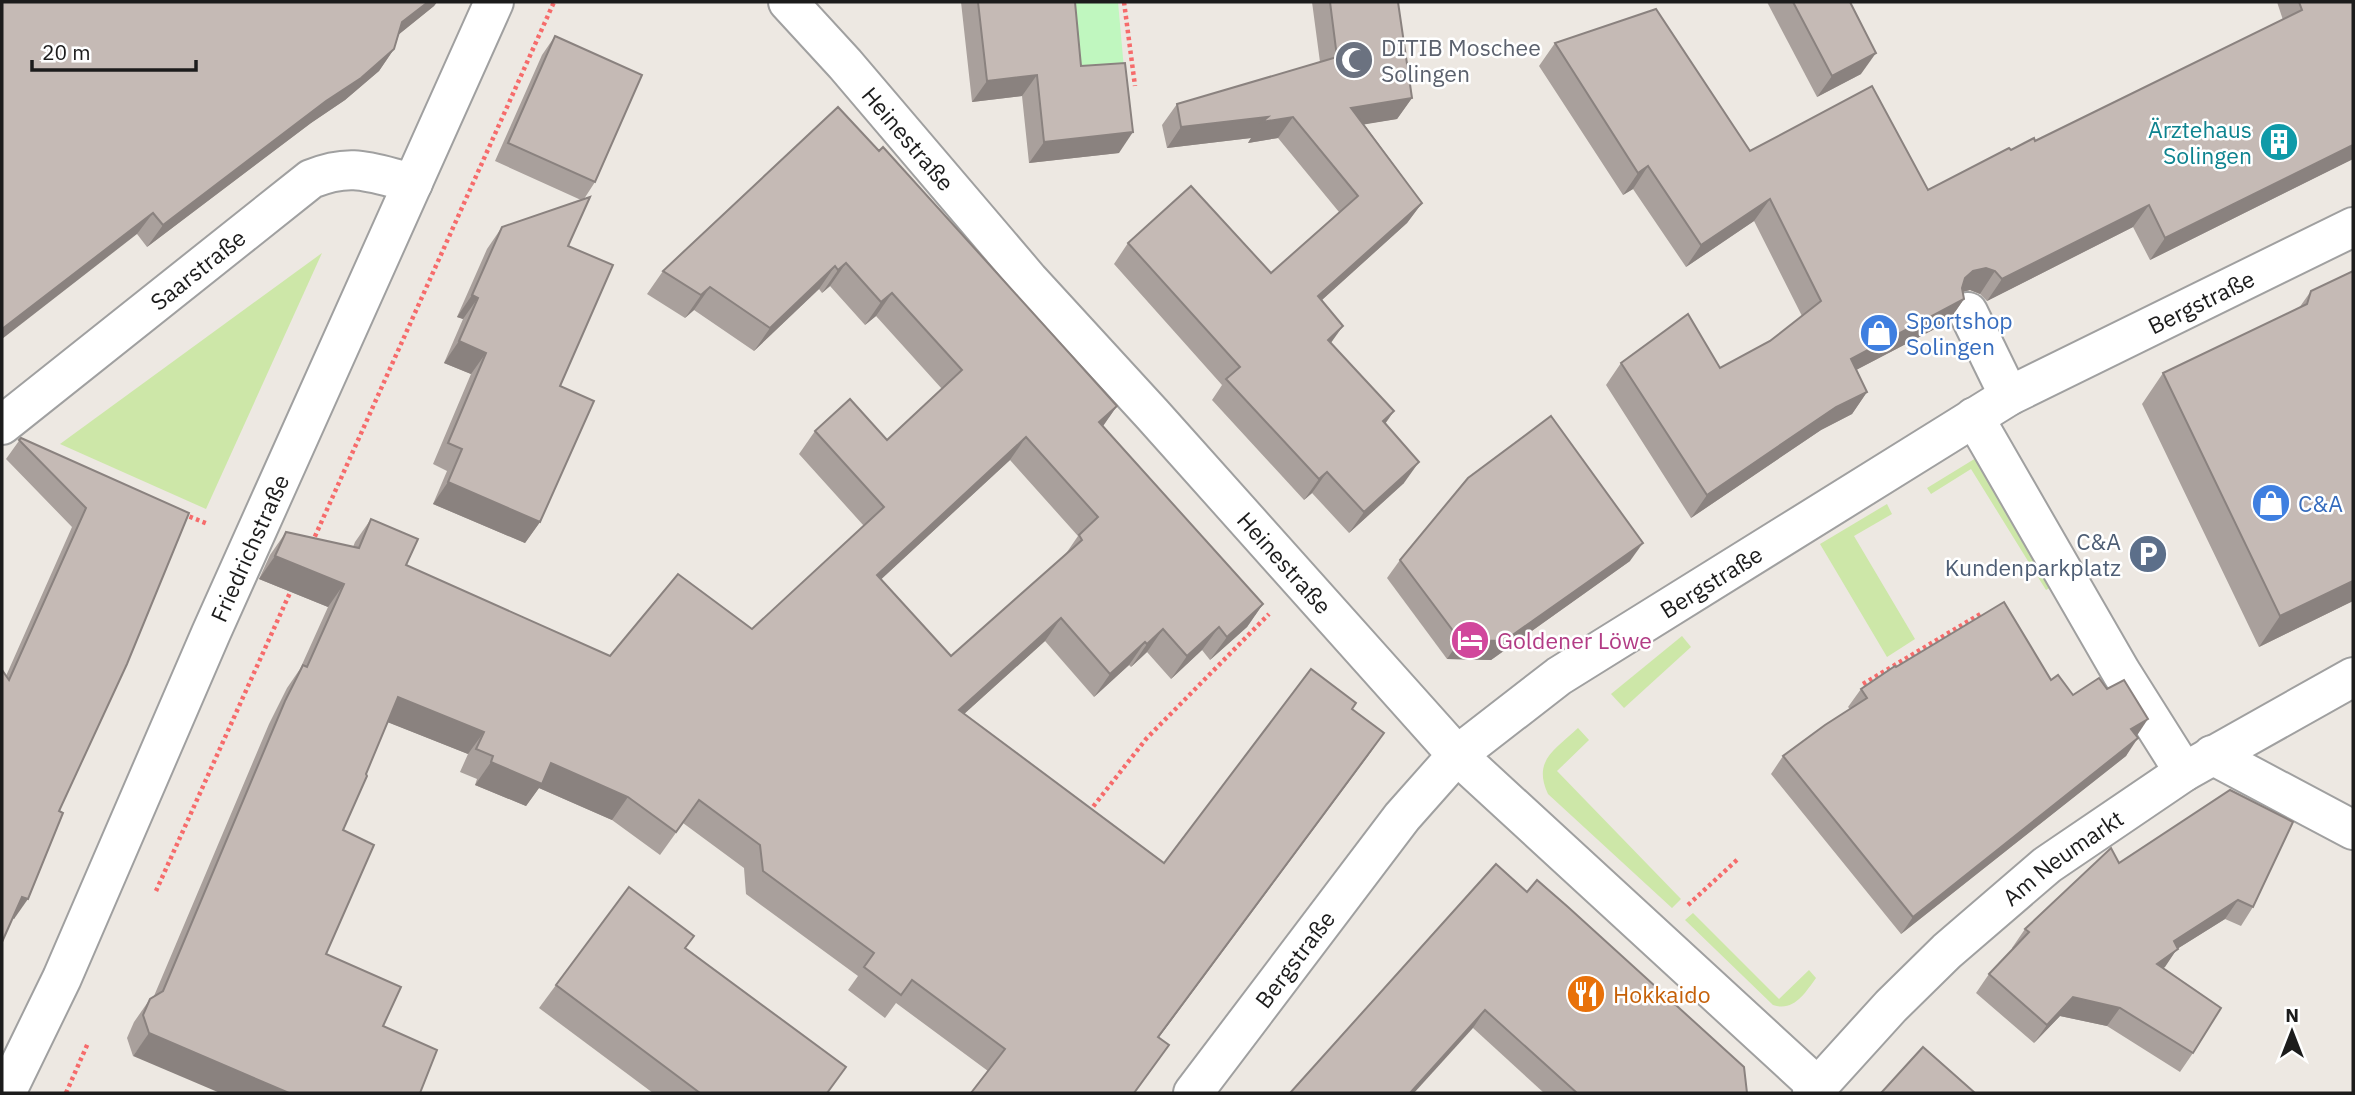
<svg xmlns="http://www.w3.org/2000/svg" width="2355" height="1095" font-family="'IBM Plex Sans',sans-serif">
<rect width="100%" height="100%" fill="#ede8e2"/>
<g fill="#cde7a8">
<path d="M322,253L206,509L60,444Z"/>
<path d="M1976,458L2055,585L2046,590L1971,469L1931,494L1927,488Z"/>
<path d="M1887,504L1892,514L1854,536L1915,639L1887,657L1820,544Z"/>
<path d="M1682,636L1691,647L1624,708L1611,694Z"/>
<path d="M1578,728L1589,740L1557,771L1681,899L1672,908L1548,794C1532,760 1556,749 1578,728Z"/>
<path d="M1693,913L1779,999L1809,970L1816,978C1805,993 1794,1012 1773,1005L1685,920Z"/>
</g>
<path fill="#c0f7bf" d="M1058,2H1118L1124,69L1065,74Z"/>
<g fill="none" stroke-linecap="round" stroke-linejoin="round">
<g stroke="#a0a0a0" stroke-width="42">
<g id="minor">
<path id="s1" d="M788,2L845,64L1029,280L1152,414L1457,755L1818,1087"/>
<path d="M1968,312L2009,396"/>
<path d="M1974,417L2121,672L2184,772"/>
<path id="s2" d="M2,425L311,179C353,162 371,173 413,183"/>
<path d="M2212,755L2353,830"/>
<path id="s3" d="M6,1093L62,978L211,633L494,2"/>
<path id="s4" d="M1193,1093L1402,817L1457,755L1559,676L2009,396L2353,227"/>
<path id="s5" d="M1812,1093L1891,1006L1947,951L2047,865L2184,772L2353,677"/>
</g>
</g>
<g stroke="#f66b6b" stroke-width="4.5" stroke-dasharray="3.5 3.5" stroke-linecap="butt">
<path d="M1124,2L1135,86"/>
<path d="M183,514L208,524"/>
<path d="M312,543L554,2"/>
<path d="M1863,684L1982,613"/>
<path d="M1089,812L1146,739L1269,614"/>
<path d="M156,891L293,586"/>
<path d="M1688,905L1739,858"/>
<path d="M66,1093L88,1043"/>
</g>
<use href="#minor" stroke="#fff" stroke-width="38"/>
</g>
<g fill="#a9a09c" fill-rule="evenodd">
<path d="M2,2H437L434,6L399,34L394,49L379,71L345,100L311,123L147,247L137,234Z"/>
<path d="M961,2H1075L1081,66L1119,153L1029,163L1022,96L972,102Z"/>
<path d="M1312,2H1398L1412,98L1397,119L1364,124L1422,203L1407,223L1322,300L1331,343L1394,411L1385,424L1404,483L1349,533L1312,493L1304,500L1212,400L1222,385L1114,264L1128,243L1271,273L1339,212L1278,138L1248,143L1251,138L1167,148L1162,125L1177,104L1320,62Z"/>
<path d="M1767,2H1850L1861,74L1817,97Z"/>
<path d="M2277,2H2353V159L2150,260L2133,227L1987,301L1980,294L1970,290L1963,292L1964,299L1948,322L1856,370L1867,392L1852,414L1821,430L1691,518L1606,385L1621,363L1720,368L1770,341L1802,316L1754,221L1686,267L1633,189L1623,195L1539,66L1555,43L1750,151L1928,190L2011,150L2035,141L2283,20Z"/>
<path d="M555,36L595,182L584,199L568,246L560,386L540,522L525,543L433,504L447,471L433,464L471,374L444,363L463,319L457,317L487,249L502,227L581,200L495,161L542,55Z"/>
<path d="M838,107L1117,406L1102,427L1263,604L1247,627L1210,660L1202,650L1171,679L1147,652L1131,667L1129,665L1094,697L1045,641L964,714L1164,863L1352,709L1384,733L1158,1038L1169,1045L1134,1093H971L988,1071L896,1003L885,1018L848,990L858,976L746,894L744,868L683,823L660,855L612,820L539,788L526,806L475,785L477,779L460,772L468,754L388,722L133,1056L127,1038L134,1022L150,999L154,996L269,724L287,688L300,669L328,607L259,579L270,555L286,532L353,547L355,542L371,519L406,565L610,656L752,629L864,526L799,454L815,431L887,440L942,389L876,316L865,325L830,286L822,293L819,289L754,351L694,310L685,318L647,294L663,271ZM1010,460L1078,536L1065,555L951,656L881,579Z"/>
<path d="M2353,271V601L2259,647L2142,404L2163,373L2299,308L2311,291Z"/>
<path d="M21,438L189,513L59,811L14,919L6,676L72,527L6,459Z"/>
<path d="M1400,560L1630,561L1491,660L1447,659L1387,578Z"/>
<path d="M1896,667L2051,680L2136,736L2126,756L1901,934L1771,774L1783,756L1850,709L1848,707L1861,689Z"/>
<path d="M2230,790L2253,907L2241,926L2225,919L2177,949L2163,968L2193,1053L2180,1072L2107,1026L2060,1016L2034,1043L1976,993L1989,974L2013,949L2012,948L2025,929L2119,863Z"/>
<path d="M1496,864L1747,1093H1544L1473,1028Z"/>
<path d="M685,948L828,1093H653L539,1008L556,985Z"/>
</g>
<g fill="#8a827f">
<path d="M428,2H437L434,6L387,44L402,22Z"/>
<path d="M394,49L379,71L345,100L311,123L147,247L163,225Z"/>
<path d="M1876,53L1861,74L1817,97L1832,76Z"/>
<path d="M1037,75L1022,96L972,102L987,81Z"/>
<path d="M1412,98L1397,119L1337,129L1351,108Z"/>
<path d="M1268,117H1293L1278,138L1248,143L1251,138L1167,148L1181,127Z"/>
<path d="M1133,132L1119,153L1029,163L1044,142Z"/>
<path d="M2353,145V159L2150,260L2165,238Z"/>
<path d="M1648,166L1633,189L1623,195L1638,173Z"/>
<path d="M1770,199L1754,221L1686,267L1701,245Z"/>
<path d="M1422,203L1407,223L1303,317L1318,296Z"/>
<path d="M2149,205L2133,227L1987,301L2002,279Z"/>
<path d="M153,213L137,234L2,339V329Z"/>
<path d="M846,263L830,286L822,293L838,270Z"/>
<path d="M835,266L819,289L754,351L770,328Z"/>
<path d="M1986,268L1995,271L1980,294L1970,290L1958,293L1965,278L1973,271Z"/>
<path d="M710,287L694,310L685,318L701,295Z"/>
<path d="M892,293L876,316L865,325L881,302Z"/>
<path d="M472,295L478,298L463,319L457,317Z"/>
<path d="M1964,299L1948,322L1835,381L1851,359Z"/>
<path d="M1343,326L1328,347V340Z"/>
<path d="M459,341L486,353L471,374L444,363Z"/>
<path d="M1867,392L1852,414L1821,430L1691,518L1707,495L1836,407Z"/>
<path d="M1117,406L1101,429L1099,422Z"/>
<path d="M1394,411L1379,432L1383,421Z"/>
<path d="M1026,437L1010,460L861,598L877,575Z"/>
<path d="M1419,462L1404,483L1349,533L1364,512Z"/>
<path d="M1327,472L1312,493L1304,500L1319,479Z"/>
<path d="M448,482L540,522L525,543L433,504Z"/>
<path d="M1643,543L1630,561L1491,660L1447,659L1460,640Z"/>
<path d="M275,556L344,584L328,607L259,579Z"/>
<path d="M2353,581V601L2259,647L2280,616Z"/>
<path d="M1263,604L1247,627L1210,660L1227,637Z"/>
<path d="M1061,618L1045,641L943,733L959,710Z"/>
<path d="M1219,627L1202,650L1171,679L1187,656Z"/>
<path d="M1163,629L1147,652L1131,667L1147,644Z"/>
<path d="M1145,642L1129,665L1094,697L1110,674Z"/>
<path d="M398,697L484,732L468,754L382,720Z"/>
<path d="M2148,719L2136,737L2131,729Z"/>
<path d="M1384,733L1368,756L1142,1060L1158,1037Z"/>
<path d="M2138,738L2126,756L1901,934L1913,917Z"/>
<path d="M491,762L551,763L628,797L612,820L539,788L526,806L475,785Z"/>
<path d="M22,897L28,899L14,919L8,916Z"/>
<path d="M2238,900L2225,919L2177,949L2165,967L2144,983L2174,941Z"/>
<path d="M2073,997L2120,1008L2107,1026L2060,1016L2034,1043L2047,1025Z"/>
<path d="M1485,1010L1473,1028L1414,1093H1410Z"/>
<path d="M149,1033L289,1093H220L133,1056Z"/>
</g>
<g fill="#c5bab5" stroke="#8a827f" stroke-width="2" fill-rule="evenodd">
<path d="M2,2H428L402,22L394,49L361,78L326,101L163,225L153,213L2,329Z"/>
<path d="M978,2H1075L1081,66L1125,63L1133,132L1044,142L1037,75L987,81Z"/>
<path d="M1330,2H1398L1412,98L1351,108L1422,203L1318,296L1343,326L1328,340L1394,411L1383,421L1419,462L1364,512L1327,472L1319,479L1226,379L1240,367L1128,243L1191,186L1271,273L1358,196L1293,117L1262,122L1268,117L1181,127L1177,104L1337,57Z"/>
<path d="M1793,2H1850L1876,53L1832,76Z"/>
<path d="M2299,2H2353V145L2165,238L2149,205L2002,279L1995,271L1986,268L1973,271L1965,278L1962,288L1964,299L1851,359L1867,392L1836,407L1707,495L1621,363L1688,314L1720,368L1770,341L1821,301L1770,199L1701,245L1648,166L1638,173L1555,43L1656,9L1750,151L1872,86L1928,190L2009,148L2011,150L2034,138L2035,141L2302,10Z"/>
<path d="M555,36L642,75L595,182L508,143Z"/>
<path d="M838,107L879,151L883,147L1117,406L1099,422L1263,604L1227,637L1219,627L1187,656L1163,629L1147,644L1145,642L1110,674L1061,618L959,710L1164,863L1311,669L1356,703L1352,709L1384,733L1158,1037L1169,1045L1134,1093H971L1005,1049L912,980L901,995L864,967L874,953L763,871L760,845L699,800L676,832L628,797L551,763L542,784L491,762L493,756L476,749L484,732L398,697L366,774L367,776L343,830L374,845L326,954L401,987L383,1026L437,1050L420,1093H289L149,1033L143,1015L150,999L163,991L285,701L303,665L307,667L344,584L275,556L286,532L359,548L371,519L418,539L406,565L610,656L678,574L752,629L884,507L815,431L850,399L887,440L962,370L892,293L881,302L846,263L838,270L835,266L770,328L710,287L701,295L663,271ZM1026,437L1098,517L1079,535L1082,540L951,656L877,575Z"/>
<path d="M590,197L568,246L613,265L560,386L594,401L540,522L448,482L462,449L448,443L486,353L459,341L478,298L472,295L502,227Z"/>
<path d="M2353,271V581L2280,616L2163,373L2307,304L2311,291Z"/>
<path d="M1551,416L1643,543L1504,641L1460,640L1400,560L1468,478Z"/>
<path d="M21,438L189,513L127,664L59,811L63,813L28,899L22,897L2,942V670L9,680L86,508L19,440Z"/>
<path d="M2004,602L2051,680L2058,675L2073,695L2099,678L2107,689L2124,680L2148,719L2131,729L2138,738L1913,917L1783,756L1825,725L1867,698L1861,689L1895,666L1896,667Z"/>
<path d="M2230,790L2293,822L2253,907L2238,900L2174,941L2178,949L2157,964L2221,1008L2193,1053L2120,1008L2073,997L2047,1025L1989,974L2029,932L2025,929L2111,848L2119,863Z"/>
<path d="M1496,864L1527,892L1537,880L1568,907L1744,1067L1747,1093H1577L1485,1010L1410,1093H1290Z"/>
<path d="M629,887L694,936L685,948L846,1067L827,1093H700L556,985Z"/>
<path d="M1923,1047L1975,1093H1881Z"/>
</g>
<defs>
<g id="mosque-disc" transform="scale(2.0125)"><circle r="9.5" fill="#6b7280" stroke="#fff"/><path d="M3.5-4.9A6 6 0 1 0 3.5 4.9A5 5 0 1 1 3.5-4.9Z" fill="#fff"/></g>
<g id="building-disc" transform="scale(2.0125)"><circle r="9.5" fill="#0f9aa8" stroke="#fff"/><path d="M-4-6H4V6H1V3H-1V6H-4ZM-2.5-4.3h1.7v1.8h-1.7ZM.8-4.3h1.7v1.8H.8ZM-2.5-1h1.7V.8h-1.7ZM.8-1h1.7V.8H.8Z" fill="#fff"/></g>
<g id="shop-disc" transform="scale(2.0125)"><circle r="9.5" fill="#3f7fe0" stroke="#fff"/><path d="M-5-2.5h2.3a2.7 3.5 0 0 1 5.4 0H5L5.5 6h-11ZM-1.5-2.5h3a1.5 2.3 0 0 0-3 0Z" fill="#fff"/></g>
<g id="parking-disc" transform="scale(2.0125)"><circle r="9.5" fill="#5c6f8a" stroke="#fff"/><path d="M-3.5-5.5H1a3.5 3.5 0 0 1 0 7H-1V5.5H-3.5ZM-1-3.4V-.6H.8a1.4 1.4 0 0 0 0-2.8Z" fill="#fff"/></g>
<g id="hotel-disc" transform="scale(2.0125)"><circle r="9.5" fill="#d1479c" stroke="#fff"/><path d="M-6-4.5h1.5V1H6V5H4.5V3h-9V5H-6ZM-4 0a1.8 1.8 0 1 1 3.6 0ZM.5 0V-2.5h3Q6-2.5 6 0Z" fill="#fff"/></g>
<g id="restaurant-disc" transform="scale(2.0125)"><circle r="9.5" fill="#e8710a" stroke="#fff"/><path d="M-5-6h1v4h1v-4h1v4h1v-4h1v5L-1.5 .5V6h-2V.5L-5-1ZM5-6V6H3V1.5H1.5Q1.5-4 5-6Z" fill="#fff"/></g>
</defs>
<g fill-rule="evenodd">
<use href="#mosque-disc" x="1354" y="60"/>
<use href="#building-disc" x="2279" y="142"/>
<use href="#shop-disc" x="1879" y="333"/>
<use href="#shop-disc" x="2271" y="503"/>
<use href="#parking-disc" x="2148" y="554"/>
<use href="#hotel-disc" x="1470" y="640"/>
<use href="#restaurant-disc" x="1586" y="994"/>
</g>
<g text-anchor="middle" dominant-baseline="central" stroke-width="5" stroke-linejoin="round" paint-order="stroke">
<g font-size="23" fill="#5b616d" stroke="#fff" text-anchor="start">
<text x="1381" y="47">DITIB Moschee<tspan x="1381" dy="26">Solingen</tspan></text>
</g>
<g font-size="23" fill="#0d838f" stroke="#fff" text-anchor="end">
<text x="2252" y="129">Ärztehaus<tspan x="2252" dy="26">Solingen</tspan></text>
</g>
<g font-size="23" fill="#1c1c1c" stroke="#fff">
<text stroke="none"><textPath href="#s1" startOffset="182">Heinestraße</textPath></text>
<text stroke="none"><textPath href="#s2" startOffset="250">Saarstraße</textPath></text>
<text stroke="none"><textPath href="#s4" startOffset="1302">Bergstraße</textPath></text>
<text stroke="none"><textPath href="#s3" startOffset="597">Friedrichstraße</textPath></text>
<text stroke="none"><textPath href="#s1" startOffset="749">Heinestraße</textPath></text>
<text stroke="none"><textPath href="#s4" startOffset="737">Bergstraße</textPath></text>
<text stroke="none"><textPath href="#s5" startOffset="345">Am Neumarkt</textPath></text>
<text stroke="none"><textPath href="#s4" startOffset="168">Bergstraße</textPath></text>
</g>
<g font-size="23" fill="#366cbe" stroke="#fff" text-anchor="start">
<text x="1906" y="320">Sportshop<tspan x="1906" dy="26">Solingen</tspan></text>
<text x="2298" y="503">C&amp;A</text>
</g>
<g font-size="23" fill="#4e5e75" stroke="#fff" text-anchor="end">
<text x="2121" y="541">C&amp;A<tspan x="2121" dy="26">Kundenparkplatz</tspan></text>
</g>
<g font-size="23" fill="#b23c85" stroke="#fff" text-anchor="start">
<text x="1497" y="640">Goldener Löwe</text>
</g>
<g font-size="23" fill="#c56008" stroke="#fff" text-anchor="start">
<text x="1613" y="994">Hokkaido</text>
</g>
</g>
<rect width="2355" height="1095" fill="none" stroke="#1c1c1c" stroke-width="7"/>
<g transform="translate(2292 1032)" stroke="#ffffff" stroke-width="5" paint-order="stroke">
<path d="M0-5L12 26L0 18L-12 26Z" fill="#1c1c1c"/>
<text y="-10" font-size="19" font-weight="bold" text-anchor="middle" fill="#1c1c1c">N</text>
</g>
<path d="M32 60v10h164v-10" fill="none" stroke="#1c1c1c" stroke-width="3.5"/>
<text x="42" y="60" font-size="21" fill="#1c1c1c" stroke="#ffffff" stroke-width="5" paint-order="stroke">20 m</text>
</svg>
